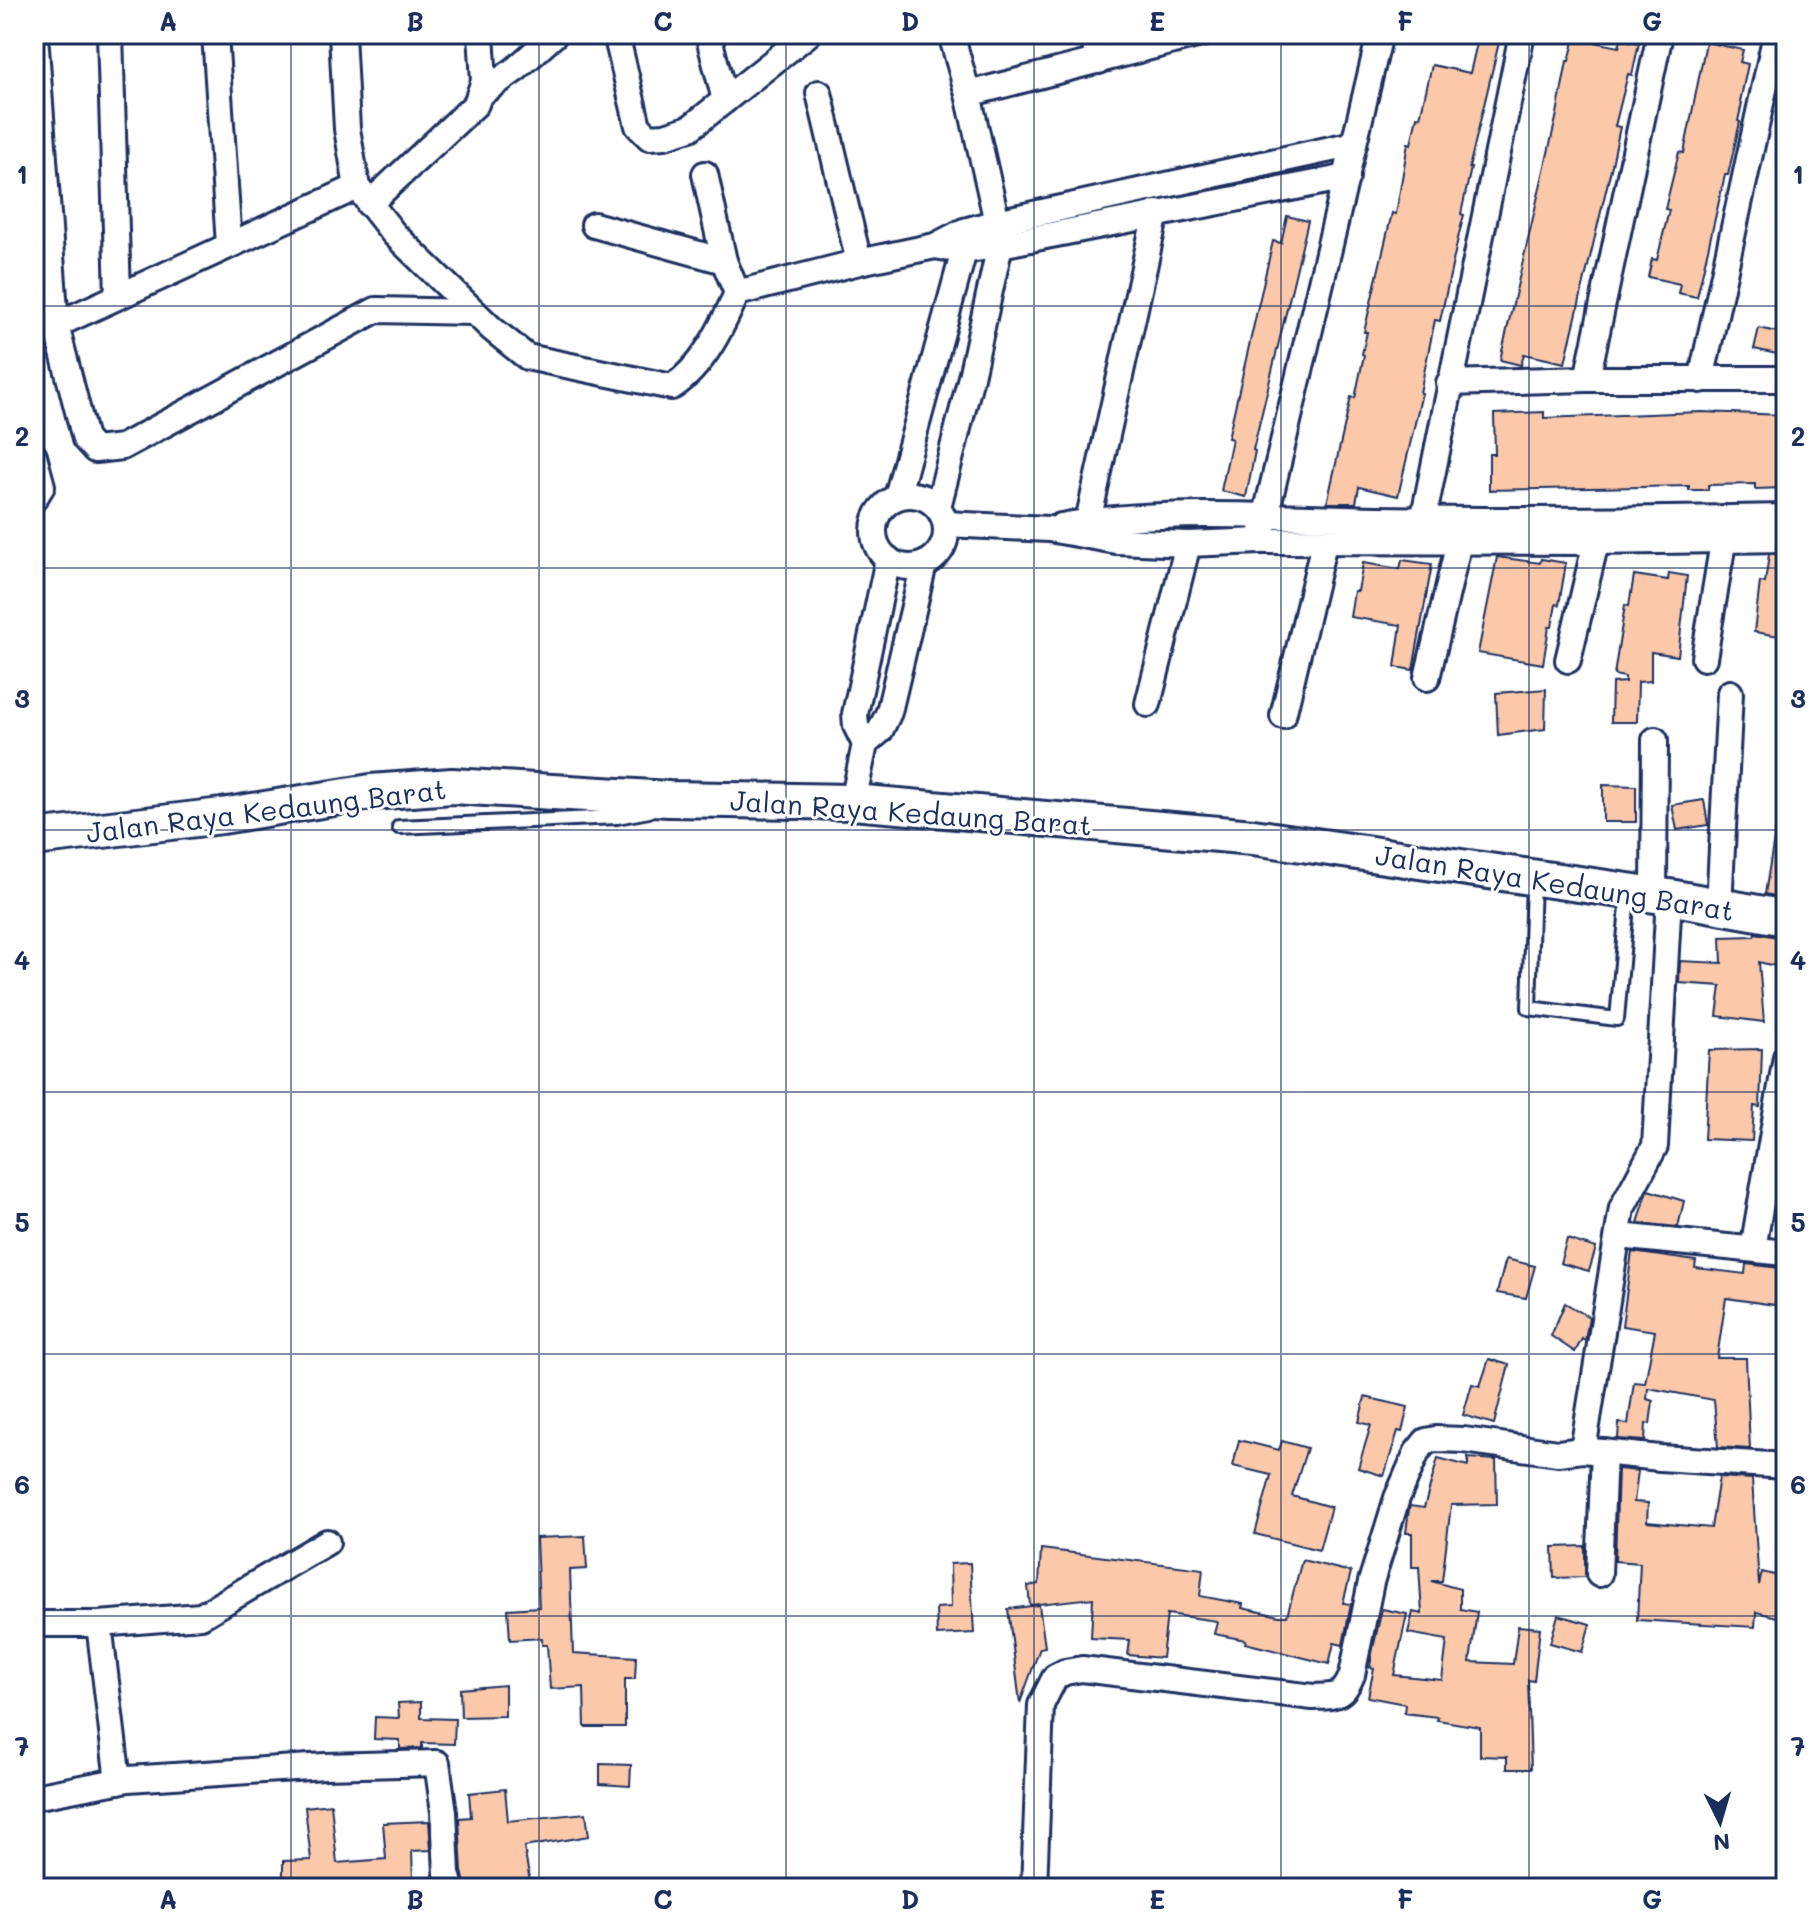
<svg xmlns="http://www.w3.org/2000/svg" width="1820" height="1922" font-family="Mali,sans-serif">
<rect width="100%" height="100%" fill="#fff"/>
<filter id="ink" filterUnits="userSpaceOnUse"><feTurbulence type="fractalNoise" baseFrequency=".0125" numOctaves="2"/><feDisplacementMap in="SourceGraphic" scale="16" xChannelSelector="R" yChannelSelector="G"/><feConvolveMatrix kernelMatrix="1 2 1 2 8 2 1 2 1" color-interpolation-filters="sRGB"/></filter>
<g filter="url(#ink)">
<g fill="#fbc9aa" stroke="#1b2f5e" stroke-width="2">
<path d="M1479,34H1501L1469,168H1471L1461,214L1464,215L1459,234L1440,321L1435,320L1424,373L1420,393H1422L1398,496L1359,487L1356,503H1327L1351,397L1355,398L1364,355L1362,354L1367,332H1364L1392,213L1396,214L1408,143L1411,144L1417,116L1420,117L1432,65L1470,73Z"/>
<path d="M1575,38L1619,47L1621,39L1639,43L1632,75L1628,74L1615,126L1620,127L1612,165L1565,363L1524,354L1521,365L1500,360L1557,114L1567,61H1569Z"/>
<path d="M1706,42L1743,50L1740,62L1748,64L1740,102L1742,103L1738,121L1740,122L1728,175H1725L1697,297L1678,293L1680,284L1648,277L1652,259L1657,260L1669,210L1665,209L1679,152L1684,153Z"/>
<path d="M1287,216L1308,221L1253,450L1255,451L1246,497L1221,491L1232,439L1228,438L1273,241L1281,243Z"/>
<path d="M1759,328L1786,334V356L1754,349Z"/>
<path d="M1544,412V418L1701,412L1786,415V488L1755,489V484L1708,485V490H1689V486L1489,490V454H1495L1494,414Z"/>
<path d="M1769,554H1786V637L1754,632L1760,582L1765,583Z"/>
<path d="M1497,557L1540,563L1541,559L1566,563L1559,605L1556,604L1552,627H1549L1543,664L1478,653Z"/>
<path d="M1402,560L1432,564L1413,670L1395,667L1401,625L1350,617L1354,591H1358L1363,563L1400,569Z"/>
<path d="M1669,573L1687,576L1678,656L1651,652V681L1638,682L1637,722H1611L1612,683L1625,682V677L1614,675L1625,605L1629,606L1634,575L1668,580Z"/>
<path d="M1546,689L1545,729L1498,735L1496,693Z"/>
<path d="M1603,785L1636,786V822H1603Z"/>
<path d="M1704,800L1708,825L1677,830L1672,805Z"/>
<path d="M1775,832L1786,833V898L1765,894Z"/>
<path d="M1755,933L1783,938L1775,966L1759,962L1764,1022L1717,1016L1721,986L1679,983L1680,961L1722,963L1721,937L1754,936Z"/>
<path d="M1762,1049L1760,1107L1754,1106L1752,1141L1704,1139L1709,1050Z"/>
<path d="M1648,1190L1684,1201L1678,1227L1638,1223Z"/>
<path d="M1567,1239L1596,1248L1589,1271L1560,1263Z"/>
<path d="M1632,1252L1696,1261L1695,1268L1745,1274L1746,1264L1780,1268L1775,1305L1726,1298L1717,1358H1746L1750,1449L1718,1447L1714,1400L1648,1388L1647,1399L1653,1401L1650,1424L1646,1423L1645,1441L1618,1439L1619,1423L1628,1424L1634,1382L1645,1383L1655,1331L1622,1326Z"/>
<path d="M1506,1259L1535,1266L1526,1298L1497,1293Z"/>
<path d="M1565,1303L1589,1317L1585,1341L1582,1339L1575,1352L1551,1336Z"/>
<path d="M1489,1359L1509,1365L1494,1424L1463,1415L1472,1384L1480,1386Z"/>
<path d="M1365,1397L1408,1407L1402,1432L1398,1431L1384,1476L1358,1468L1371,1425L1359,1422Z"/>
<path d="M1239,1440L1279,1450L1282,1441L1307,1448L1292,1496L1331,1507L1319,1550L1255,1534L1271,1475L1233,1466Z"/>
<path d="M1438,1458L1468,1466V1458L1496,1460L1497,1504L1451,1505L1442,1581H1431L1460,1589V1609L1477,1612L1470,1662L1513,1664L1518,1626L1540,1628L1534,1681L1528,1680L1531,1769H1507V1757L1480,1756V1727L1437,1720L1438,1717L1404,1713L1405,1704L1368,1697L1374,1668L1370,1667L1372,1653L1382,1609L1407,1614L1394,1675L1442,1680L1447,1640L1408,1633L1413,1612L1422,1614L1419,1567H1412V1533H1406L1409,1509L1410,1506L1424,1508Z"/>
<path d="M1618,1469L1638,1471L1634,1502L1648,1503L1647,1522L1711,1528L1719,1477L1752,1479L1759,1585L1762,1572L1786,1578V1619L1756,1612L1755,1627L1637,1620L1640,1563L1615,1561Z"/>
<path d="M585,1536L587,1569L570,1570L573,1653L636,1657L635,1679H625V1727H585L584,1687L550,1689L547,1645H542V1638L510,1640L508,1609L539,1607L536,1538Z"/>
<path d="M1585,1546V1577L1554,1578L1553,1547Z"/>
<path d="M1041,1549L1203,1569L1200,1596L1243,1604L1242,1608L1279,1616H1287L1302,1560L1351,1572L1343,1603L1351,1604L1343,1645L1334,1643L1329,1664L1245,1643L1246,1640L1214,1634L1217,1621L1167,1614L1162,1658L1128,1655L1130,1640L1091,1638L1093,1598L1030,1605L1028,1586L1039,1584Z"/>
<path d="M970,1563L974,1633L937,1635L936,1608L951,1607L950,1564Z"/>
<path d="M1039,1605L1045,1647L1040,1648L1020,1703L1008,1609Z"/>
<path d="M1558,1615L1590,1624L1582,1652L1550,1643Z"/>
<path d="M505,1685V1716L461,1717L460,1689Z"/>
<path d="M421,1702V1718L455,1719L454,1744L422,1743V1748L400,1749V1740L374,1739L375,1717L399,1718L398,1703Z"/>
<path d="M600,1764L631,1765L630,1786L600,1784Z"/>
<path d="M505,1789L508,1821L586,1813L589,1836L524,1847L531,1888H466L462,1871L459,1818L471,1817L469,1793Z"/>
<path d="M331,1804L337,1863L386,1859L383,1823L429,1821L431,1850L412,1851L413,1882L334,1888H283V1861L311,1860L305,1807Z"/>
</g>
<g fill="none" stroke-linecap="round" stroke-linejoin="round">
<g stroke="#1b2f5e" stroke-width="18">
<g id="lane">
<path d="M399,827L617,817L649,811"/>
<path d="M1533,880L1529,1008L1617,1019L1628,895"/>
</g>
</g>
<g stroke="#1b2f5e" stroke-width="30">
<g id="street">
<path d="M35,34L56,325L85,439L95,450L122,447L376,310L474,312"/>
<path d="M110,34L118,296"/>
<path d="M215,34L229,245"/>
<path d="M342,34L347,129L357,187L394,234L492,329L527,357L672,387C703,367 722,327 737,293L724,261L705,174"/>
<path d="M616,34L638,126L649,137L665,136L690,128L808,34"/>
<path d="M708,34L725,100"/>
<path d="M1092,34L1099,61"/>
<path d="M482,93L516,69L555,34"/>
<path d="M819,93L859,262"/>
<path d="M968,94L1201,34"/>
<path d="M369,204L476,104L484,81L481,34"/>
<path d="M594,225L724,261"/>
<path d="M935,246L964,251L1000,245L1347,177"/>
<path d="M737,293L859,262L935,246L964,231L997,222L1354,144"/>
<path d="M56,325L357,187"/>
<path d="M1587,379L1660,34"/>
<path d="M1701,380L1776,34"/>
<path d="M1449,383L1587,379H1786"/>
<path d="M34,456L42,486L34,499"/>
<circle cx="910" cy="531" r="36"/>
<path d="M897,497L964,251V236"/>
<path d="M938,507L971,377L1000,245L997,222L968,94L951,34"/>
<path d="M946,524L1049,529L1116,541L1188,544L1261,541L1596,542L1786,539"/>
<path d="M1061,526C1159,508 1277,517 1377,519C1513,521 1650,520 1786,517"/>
<path d="M1262,531L1380,34"/>
<path d="M1085,535L1156,213"/>
<path d="M1420,535L1522,34"/>
<path d="M1704,658L1726,524"/>
<path d="M1568,660L1596,542"/>
<path d="M1427,678L1459,542"/>
<path d="M1148,704L1188,544"/>
<path d="M1283,716L1324,543"/>
<path d="M865,744L856,726L855,714L888,559"/>
<path d="M853,802L865,744L880,731L889,712L924,564"/>
<path d="M1654,896L1655,740"/>
<path d="M1719,906L1730,693"/>
<path d="M1619,1236L1786,1253"/>
<path d="M1753,1249L1786,1057"/>
<path d="M1583,1450L1622,1208L1655,1146L1669,897"/>
<path d="M1599,1574L1604,1452"/>
<path d="M34,1624H99L201,1616L327,1542"/>
<path d="M99,1624L118,1781"/>
<path d="M34,1797L128,1779L325,1766L437,1763L444,1812L447,1873L451,1888"/>
<path d="M1034,1888L1041,1705L1055,1677L1065,1672L1082,1669L1313,1697C1335,1696 1343,1698 1352,1675L1371,1582L1397,1498L1417,1452L1426,1441L1436,1439L1464,1440L1558,1453L1583,1450L1660,1458L1786,1466"/>
</g>
</g>
<g stroke="#1b2f5e" stroke-width="40">
<path id="secondary" d="M34,838L222,816L371,792L452,786L669,799L853,802L1253,837L1669,897L1786,918"/>
</g>
<use href="#lane" stroke="#fff" stroke-width="12"/>
<use href="#street" stroke="#fff" stroke-width="24"/>
<use href="#secondary" stroke="#fff" stroke-width="34"/>
</g>
</g>
<path fill="none" stroke="#1b2f5e" stroke-width="2" stroke-opacity="0.55" d="M291,34V1888M539,34V1888M786,34V1888M1034,34V1888M1281,34V1888M1529,34V1888M34,306H1786M34,568H1786M34,830H1786M34,1092H1786M34,1354H1786M34,1616H1786"/>
<g text-anchor="middle" dominant-baseline="central" stroke-width="6" stroke-linejoin="round" paint-order="stroke">
<g font-size="28" fill="#1b2f5e" stroke="#fff">
<text transform="translate(266 810) rotate(-7)">Jalan Raya Kedaung Barat</text>
<text transform="translate(911 812) rotate(4)">Jalan Raya Kedaung Barat</text>
<text transform="translate(1555 882) rotate(9)">Jalan Raya Kedaung Barat</text>
</g>
</g>
<rect width="1820" height="1922" fill="none" stroke="#fff" stroke-width="88"/>
<g transform="translate(1720 1822) rotate(175)" stroke="#ffffff" stroke-width="6" paint-order="stroke">
<path d="M0-6L14 30L0 20L-14 30Z" fill="#1b2f5e"/>
<text y="-12" font-size="22" font-weight="bold" text-anchor="middle" fill="#1b2f5e">N</text>
</g>
<rect x="44" y="44" width="1732" height="1834" fill="none" stroke="#1b2f5e" stroke-width="3"/>
<g font-size="26" text-anchor="middle" font-weight="bold" fill="#1b2f5e">
<text x="168" y="31">A</text>
<text x="415" y="31">B</text>
<text x="663" y="31">C</text>
<text x="910" y="31">D</text>
<text x="1157" y="31">E</text>
<text x="1405" y="31">F</text>
<text x="1652" y="31">G</text>
<text x="22" y="184">1</text>
<text x="1798" y="184">1</text>
<text x="22" y="446">2</text>
<text x="1798" y="446">2</text>
<text x="22" y="708">3</text>
<text x="1798" y="708">3</text>
<text x="22" y="970">4</text>
<text x="1798" y="970">4</text>
<text x="22" y="1232">5</text>
<text x="1798" y="1232">5</text>
<text x="22" y="1494">6</text>
<text x="1798" y="1494">6</text>
<text x="22" y="1756">7</text>
<text x="1798" y="1756">7</text>
<text x="168" y="1909">A</text>
<text x="415" y="1909">B</text>
<text x="663" y="1909">C</text>
<text x="910" y="1909">D</text>
<text x="1157" y="1909">E</text>
<text x="1405" y="1909">F</text>
<text x="1652" y="1909">G</text>
</g>
</svg>
